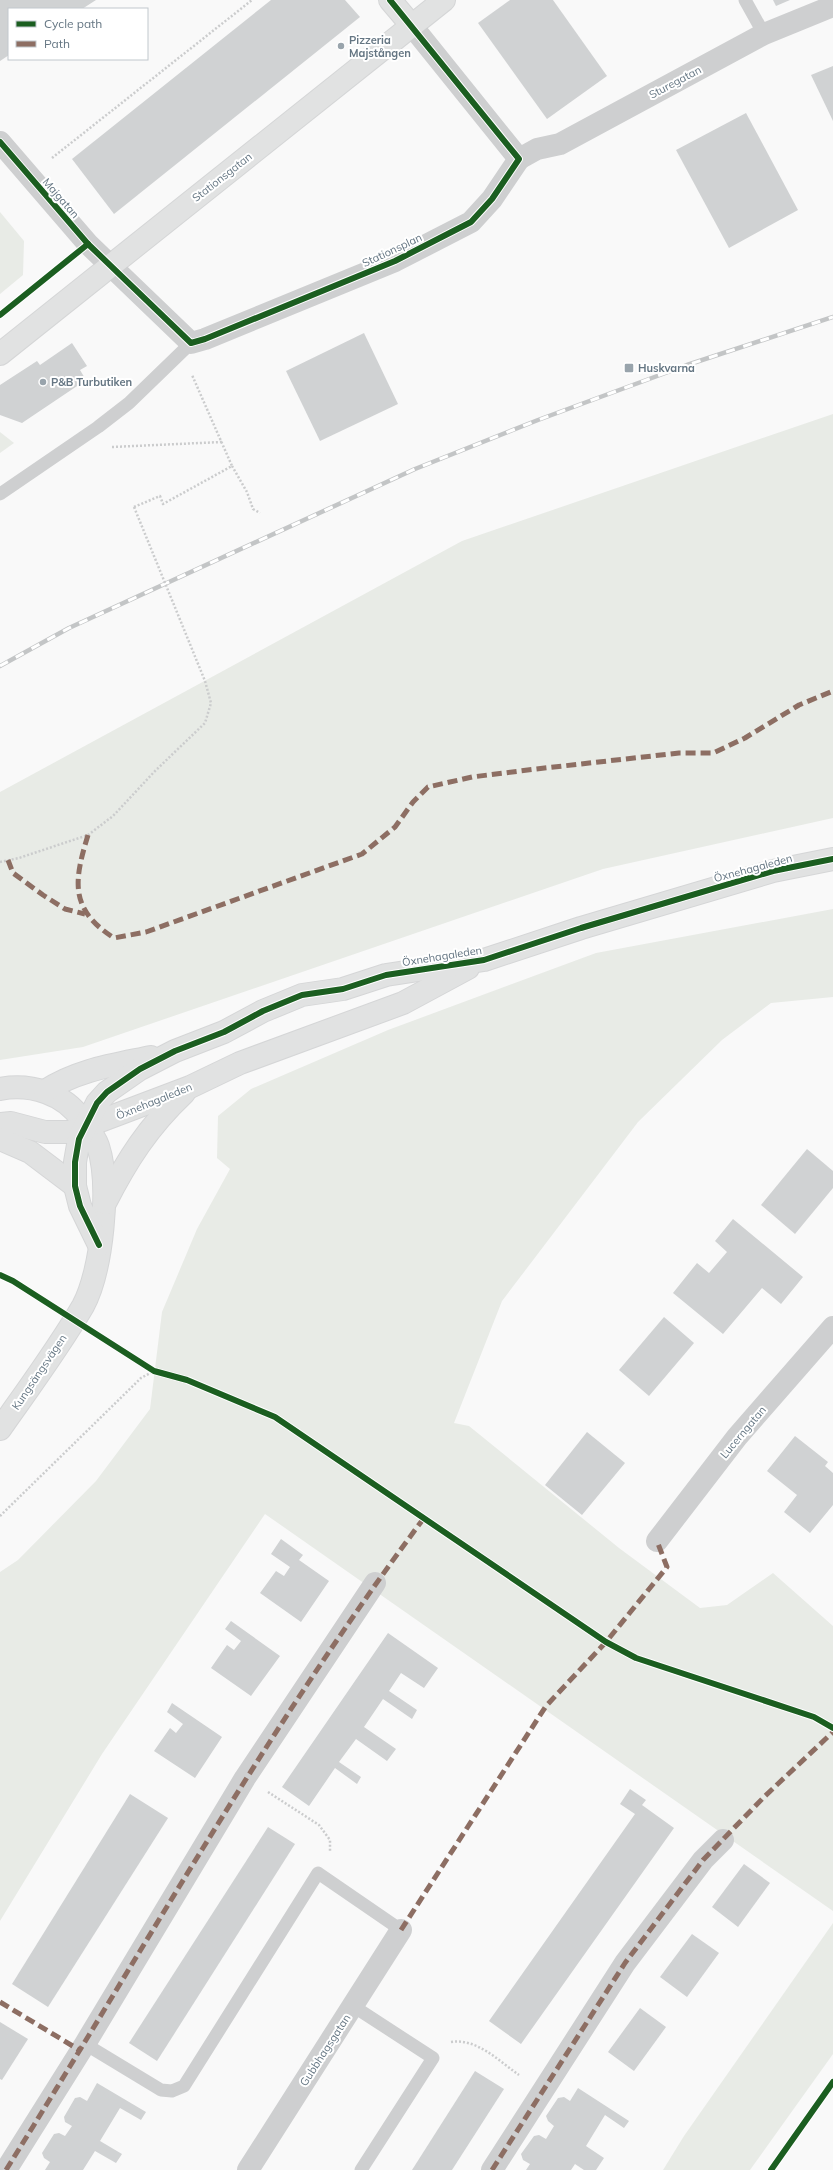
<svg xmlns="http://www.w3.org/2000/svg" width="833" height="2170" font-family="Mulish,sans-serif">
<rect width="100%" height="100%" fill="#f9f9f9"/>
<g fill="#e8ebe6">
<path d="M0,212L24,241L23,275L0,294Z"/>
<path d="M833,414V818L603,869L83,1047L0,1060V792L462,541Z"/>
<path d="M0,432L14,443L0,453Z"/>
<path d="M833,909V997L771,1003L722,1040L638,1122L502,1301L454,1423L469,1426L619,1548L700,1608L727,1605L773,1573L833,1626V1911L265,1514L102,1754L0,1921V1572L18,1560L96,1481L150,1409L162,1312L197,1229L230,1169L217,1158L218,1116L251,1089L388,1030L596,953Z"/>
<path d="M833,1923V2054L750,2170H663L684,2136Z"/>
</g>
<g fill="#d0d2d3">
<path d="M0,0H96L82,9H9V55L0,61Z"/>
<path d="M271,0H345L360,17L114,214L72,159Z"/>
<path d="M510,0H553L607,76L547,119L478,23Z"/>
<path d="M773,0H790L776,6Z"/>
<path d="M833,66V121L811,75Z"/>
<path d="M746,113L798,210L729,248L676,150Z"/>
<path d="M364,333L398,404L320,441L286,371Z"/>
<path d="M72,343L87,366L80,370L86,380L22,423L0,415V385L37,361L40,365Z"/>
<path d="M807,1149L833,1171V1188L795,1234L761,1205Z"/>
<path d="M733,1219L803,1277L781,1304L762,1288L723,1334L673,1293L697,1263L709,1273L727,1252L715,1241Z"/>
<path d="M664,1317L694,1343L649,1396L619,1370Z"/>
<path d="M587,1432L625,1463L582,1515L545,1485Z"/>
<path d="M795,1436L828,1462L825,1466L833,1473V1505L810,1533L784,1512L797,1495L767,1471Z"/>
<path d="M281,1539L303,1555L299,1560L329,1581L301,1622L260,1593L276,1571L284,1576L290,1567L271,1554Z"/>
<path d="M231,1621L280,1656L251,1696L211,1668L227,1645L234,1650L241,1641L225,1629Z"/>
<path d="M388,1633L438,1668L424,1688L401,1673L389,1691L417,1710L412,1719L383,1699L364,1727L396,1749L387,1761L356,1739L339,1762L361,1777L357,1784L335,1768L309,1806L282,1787Z"/>
<path d="M172,1703L222,1737L195,1778L154,1751L170,1728L176,1733L183,1724L167,1712Z"/>
<path d="M630,1789L646,1800L642,1805L674,1828L521,2044L489,2021L635,1814L620,1804Z"/>
<path d="M130,1794L168,1818L48,2007L12,1984Z"/>
<path d="M268,1827L295,1844L157,2061L129,2043Z"/>
<path d="M744,1864L770,1883L738,1927L712,1907Z"/>
<path d="M692,1934L719,1953L687,1997L660,1977Z"/>
<path d="M640,2008L666,2027L634,2071L608,2052Z"/>
<path d="M0,2022L28,2039L2,2080L0,2079Z"/>
<path d="M475,2071L504,2089L452,2170H412Z"/>
<path d="M97,2083L146,2112L141,2120L120,2108L100,2141L122,2154L116,2163L95,2151L83,2170H45L50,2162L44,2158L42,2153L54,2134L59,2133L65,2136L72,2126L65,2122L64,2117L75,2098L80,2097L87,2101Z"/>
<path d="M578,2088L629,2121L624,2128L605,2115L586,2146L604,2158L596,2170H584L575,2164L571,2170H526L530,2164L523,2160L521,2154L534,2136L539,2135L546,2139L554,2126L548,2121L546,2116L558,2098L564,2097L570,2101Z"/>
</g>
<g fill="none" stroke-linecap="round" stroke-linejoin="round">
<g stroke="#d5d6d7" stroke-width="24">
<g id="secondary">
<path d="M390,0L412,26"/>
<path d="M0,354L444,0"/>
<path d="M0,1089C31,1083 65,1094 82,1120C88,1128 95,1137 98,1146C111,1185 102,1271 83,1306C58,1349 28,1389 0,1429"/>
<path d="M45,1091C77,1070 113,1065 151,1057"/>
<path d="M0,1124L11,1123L45,1132H71L190,1087L240,1063L403,1003L468,968"/>
<path d="M0,1139L30,1152L75,1186"/>
<path d="M105,1203C127,1160 148,1127 184,1093"/>
<path d="M99,1245L80,1206L75,1186V1162L79,1139L97,1103L107,1092L140,1069L175,1051L224,1032L263,1011L302,995L343,989L386,975L484,960L581,928L773,871L833,859"/>
</g>
</g>
<g stroke="#cbcccd" stroke-width="2.5" stroke-dasharray="2 2" stroke-linecap="butt">
<path d="M52,158L252,0"/>
<path d="M112,447L222,442"/>
<path d="M232,466L247,492L253,509L260,513"/>
<path d="M134,507L160,496L163,504L232,466L192,375"/>
<path d="M0,862L19,858L88,835L113,816L155,771L205,723L211,703L205,681L183,627"/>
<path d="M0,1516L141,1378L154,1371"/>
<path d="M268,1792L319,1825L330,1840V1852"/>
<path d="M451,2042C477,2038 499,2061 519,2075"/>
</g>
<g stroke="#cecfd0" stroke-width="13">
<path d="M745,0L764,34"/>
<path d="M0,494L98,427L129,403L191,343"/>
<path d="M353,2006L433,2058L361,2170"/>
<path d="M85,2044L161,2090L172,2091L184,2086L318,1873L401,1930"/>
</g>
<g stroke="#cecfd0" stroke-width="22">
<path d="M0,142L88,244L191,343L205,339L395,261L471,222L492,199L519,159L412,26"/>
<path d="M519,159L537,149L560,144L764,34L833,6"/>
<path d="M657,1541L737,1437L833,1327"/>
<path d="M6,2170L85,2044L245,1778L375,1583"/>
<path d="M248,2170L401,1930"/>
<path d="M492,2170L625,1963L703,1860L723,1840"/>
</g>
<use href="#secondary" stroke="#e1e2e2" stroke-width="22"/>
<g stroke="#c3c5c6" stroke-width="4.5">
<path id="rail" d="M0,666L69,628L415,469L538,420L687,365L833,317"/>
</g>
<use href="#rail" stroke="#fff" stroke-width="3" stroke-dasharray="9" stroke-linecap="butt"/>
<path stroke="#cbcccd" stroke-width="2.5" stroke-dasharray="2 2" stroke-linecap="butt" d="M134,507L183,627"/>
<g stroke="#8d6e63" stroke-width="5" stroke-dasharray="10 5" stroke-linecap="butt">
<path d="M88,835C74,881 69,909 114,938L146,932L362,854L395,827L413,802L428,787L472,777L536,769L679,753H713L745,738L799,705L833,691"/>
<path d="M8,860L13,873L43,895L65,909L85,914"/>
<path d="M401,1930L546,1706L606,1642L667,1567L657,1541"/>
<path d="M0,2002L81,2051"/>
<path d="M6,2170C143,1951 269,1725 424,1518"/>
<path d="M492,2170L625,1963L703,1860L765,1796L833,1732"/>
</g>
<g stroke="#fff" stroke-width="8">
<g id="cycleway">
<path d="M0,142L88,244L191,343L205,339L395,261L471,222L492,199L519,159L390,0"/>
<path d="M0,315L88,244"/>
<path d="M99,1245L80,1206L75,1186V1162L79,1139L97,1103L107,1092L140,1069L175,1051L224,1032L263,1011L302,995L343,989L386,975L484,960L581,928L773,871L833,859"/>
<path d="M0,1275L13,1281L154,1371L187,1380L275,1417L606,1642L636,1658L814,1717L833,1728"/>
<path d="M771,2170L833,2082"/>
</g>
</g>
<use href="#cycleway" stroke="#1b5e20" stroke-width="6"/>
</g>
<g fill="#99a4ac" stroke="#fff" stroke-width="1.5">
<circle cx="341" cy="46" r="4"/>
<rect x="624" y="363" width="10" height="10" rx="2"/>
<circle cx="43" cy="382" r="4"/>
</g>
<g text-anchor="middle" dominant-baseline="central" stroke-width="4" stroke-linejoin="round" paint-order="stroke">
<g font-size="11" font-weight="bold" fill="#657683" stroke="#fff" text-anchor="start">
<text x="349" y="40">Pizzeria<tspan x="349" dy="13">Majstången</tspan></text>
<text x="638" y="368">Huskvarna</text>
<text x="51" y="382">P&amp;B Turbutiken</text>
</g>
<g font-size="11" fill="#657683" stroke="#fff">
<text transform="translate(675 82) rotate(-28)">Sturegatan</text>
<text transform="translate(222 177) rotate(-38)">Stationsgatan</text>
<text transform="translate(61 198) rotate(49)">Majgatan</text>
<text transform="translate(392 250) rotate(-25)">Stationsplan</text>
<text transform="translate(753 868) rotate(-15)">Öxnehagaleden</text>
<text transform="translate(442 956) rotate(-9)">Öxnehagaleden</text>
<text transform="translate(154 1101) rotate(-22)">Öxnehagaleden</text>
<text transform="translate(39 1372) rotate(-56)">Kungsängsvägen</text>
<text transform="translate(743 1432) rotate(-50)">Lucerngatan</text>
<text transform="translate(325 2050) rotate(-57)">Gubbhagsgatan</text>
</g>
</g>
<rect x="8" y="8" width="140" height="52" fill="#ffffff" stroke="#c1c8cd"/>
<rect x="16" y="21" width="20" height="6" fill="#1b5e20" stroke="#c1c8cd"/>
<text x="44" y="28" font-size="12" fill="#657683">Cycle path</text>
<rect x="16" y="41" width="20" height="6" fill="#8d6e63" stroke="#c1c8cd"/>
<text x="44" y="48" font-size="12" fill="#657683">Path</text>
</svg>
